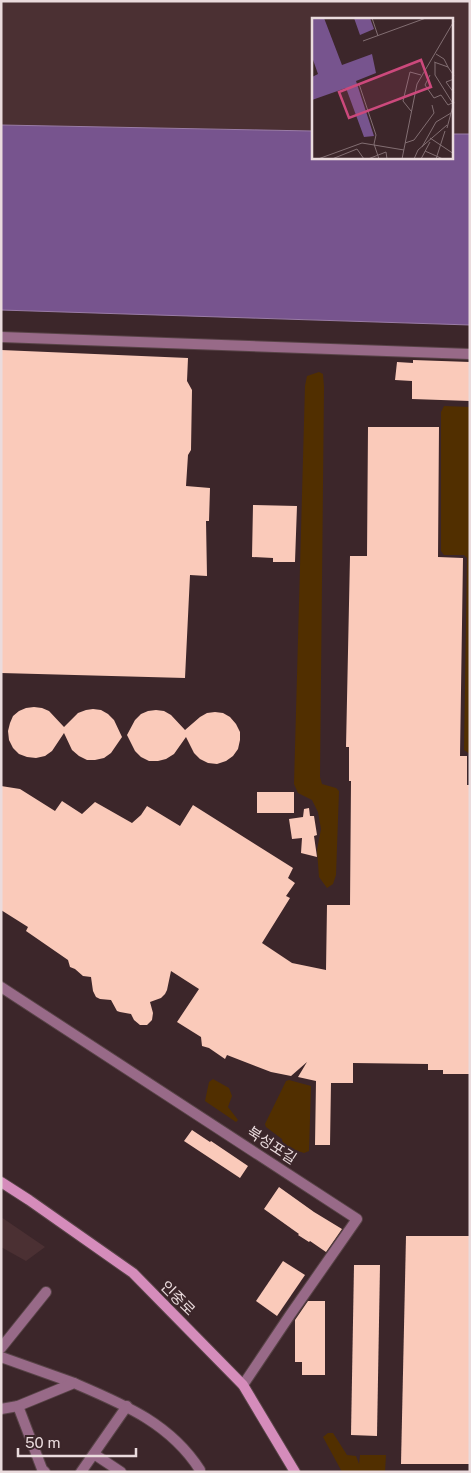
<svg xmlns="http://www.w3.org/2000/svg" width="471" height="1473" font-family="'Public Sans','Noto Sans KR',sans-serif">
<rect width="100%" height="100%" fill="#3c262a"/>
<g fill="#4b3033">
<path d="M1,1H470V134H452V19H314L313,131L1,125Z"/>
<path d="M1,1217L45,1247L26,1261L1,1247Z"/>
</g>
<g fill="#512f00">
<path d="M319,372L323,374L324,387L320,777L322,784L336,788L339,791L336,875L333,884L327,888L319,877L317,850L321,829L318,812L312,800L298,793L294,784L305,386L307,376Z"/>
<path d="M444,406L470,407V754L464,750L467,558L464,555H444L441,551V412Z"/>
<path d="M213,1079L229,1088L232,1096L228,1107L238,1120L236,1122L205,1101L209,1082Z"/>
<path d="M289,1080L311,1086L309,1151L304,1153C296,1150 289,1151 283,1146L282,1139L266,1127L265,1124L286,1081Z"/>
<path d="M328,1433H333L347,1455L356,1456L359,1464L360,1455H386L385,1472H342L323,1437Z"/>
</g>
<path fill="#77548e" stroke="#9a7ca6" d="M1,125L313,131L314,158H452V134H470V325L1,310Z"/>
<g fill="#facaba">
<path d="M1,350L188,358L187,381L192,390L191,450L188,455L186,486L210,488L209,521H206L207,576L190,575L185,678L1,673Z"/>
<path d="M413,360L470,362V401L412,399V381L395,380L397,362L413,363Z"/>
<path d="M368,427H439L438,557L463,558L460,756H467V785H470L469,1074H443V1070H428V1064L353,1063V1083H331L330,1145H315L316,1081L298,1077L307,1062L291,1076L271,1072L227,1055L225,1059L209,1048L202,1046L201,1037L177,1022L199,989L171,971L167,990L165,994L161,998L150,1002L153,1013L152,1020L147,1025H140L134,1020L131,1014L120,1012L117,1011L111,1000L100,999L96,997L93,991L91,977L83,976L75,969L70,967L68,960L26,931L28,927L1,910V786L20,789L55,811L62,801L82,814L95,802L132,823L141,815L147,806L180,826L193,805L293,868L288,878L295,883L286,896L290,898L262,943L292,963L326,970L327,905H350L351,781H349V747H346L350,556H367Z"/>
<path d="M253,505L297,506L295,562H273V558L252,557Z"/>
<path d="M34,707L42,708L49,711L64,727L78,713L86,710L93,709L101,710L108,714L114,720L122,737L111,753L104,758L95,760H87L79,756L72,750L64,733L52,751L45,756L36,758L27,757L19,754L13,748L9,740L8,731L10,723L13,716L19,711L26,708Z"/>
<path d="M156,710L164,711L171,715L185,730L200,717L207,713L215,712L223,713L230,717L236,724L240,732V740L238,749L233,756L226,761L217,764L208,763L200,759L194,753L186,737L174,754L166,759L158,761H149L141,757L135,751L127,735L135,720L141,714L148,711Z"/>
<rect x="257" y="792" width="37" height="21"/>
<path d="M309,808L310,816H314L317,835L314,836L317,857L301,853L302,838L292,839L289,819L303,817L304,809Z"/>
<path d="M192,1130L210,1142L211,1141L248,1166L240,1178L184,1141Z"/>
<path d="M279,1187L314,1212L342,1229L326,1252L310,1241L309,1242L298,1235L299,1234L264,1209Z"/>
<path d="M406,1236H470V1464H401Z"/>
<path d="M283,1261L305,1275L277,1316L256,1301Z"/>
<path d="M354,1265H380L377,1436L351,1435Z"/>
<path d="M308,1301H325V1375H302V1362H295V1320Z"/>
</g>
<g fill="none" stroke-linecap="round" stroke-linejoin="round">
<g stroke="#584347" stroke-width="12">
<g id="lane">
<path d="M1,337L470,354"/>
<path d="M1,987L357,1219L290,1315L243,1385"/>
</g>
</g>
<g stroke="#584347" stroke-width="12">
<g id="street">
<path d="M1,1348L46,1292"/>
<path d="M1,1357L74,1383"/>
<path d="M18,1406L42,1469L45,1472"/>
<path d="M1,1409L18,1406L74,1383C123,1404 170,1423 200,1470V1472"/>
<path d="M94,1454L121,1472"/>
<path d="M81,1472L127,1406"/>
</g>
</g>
<g stroke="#584347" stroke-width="12">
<path id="secondary" d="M1,1182L29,1200L133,1273L243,1385L295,1472"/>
</g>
<use href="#lane" stroke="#986a88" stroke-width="10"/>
<use href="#street" stroke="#986a88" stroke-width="10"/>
<use href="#secondary" stroke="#d58cbb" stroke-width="10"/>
</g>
<g text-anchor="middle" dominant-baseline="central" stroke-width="5" stroke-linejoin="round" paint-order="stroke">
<g font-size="15" fill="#eadbdd" stroke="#3c262a">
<text transform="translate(272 1145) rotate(33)">북성포길</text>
<text transform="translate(178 1298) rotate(45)">인중로</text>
</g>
</g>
<g transform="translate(312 18)">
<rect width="141" height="141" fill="#3c262a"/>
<path d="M0,0H12L30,47L60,36L64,55L44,63L62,118L52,119L34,70L0,82V59L6,56L0,39ZM42,0H58L62,11L48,17Z" fill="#77548e"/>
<path fill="none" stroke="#826e72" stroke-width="1" d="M60,0L66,18M51,23L114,0M124,36L132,41L136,49M122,44L136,49L142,58M123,45V57L140,84M118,57L113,67L122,80L129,77L136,87L142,84M142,61L134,64L142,75M47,66L64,117L62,126M99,93L91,83L98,54L109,57M135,110L142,84M118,120L142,136M93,125L102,122L122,95L120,87M62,126L67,141M110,129L124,104L139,95M113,133L131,141M6,141L50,125L92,132M20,141L45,131L52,141M56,141L74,134L75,141M90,141L105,66L142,3M102,141L106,132L135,107M109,141L118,124M124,141L133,113"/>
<path fill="#cc497c" fill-opacity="0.15" stroke="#cc497c" stroke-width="2.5" d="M109,42L119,69L37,100L27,74Z"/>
<rect width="141" height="141" fill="none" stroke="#eadbdd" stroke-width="2.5"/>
</g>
<rect width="471" height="1473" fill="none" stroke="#eadbdd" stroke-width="5"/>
<path d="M18 1448v8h118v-8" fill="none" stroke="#eadbdd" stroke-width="2.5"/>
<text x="25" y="1448" font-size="15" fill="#eadbdd" stroke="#3c262a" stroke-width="4" paint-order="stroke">50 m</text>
</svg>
